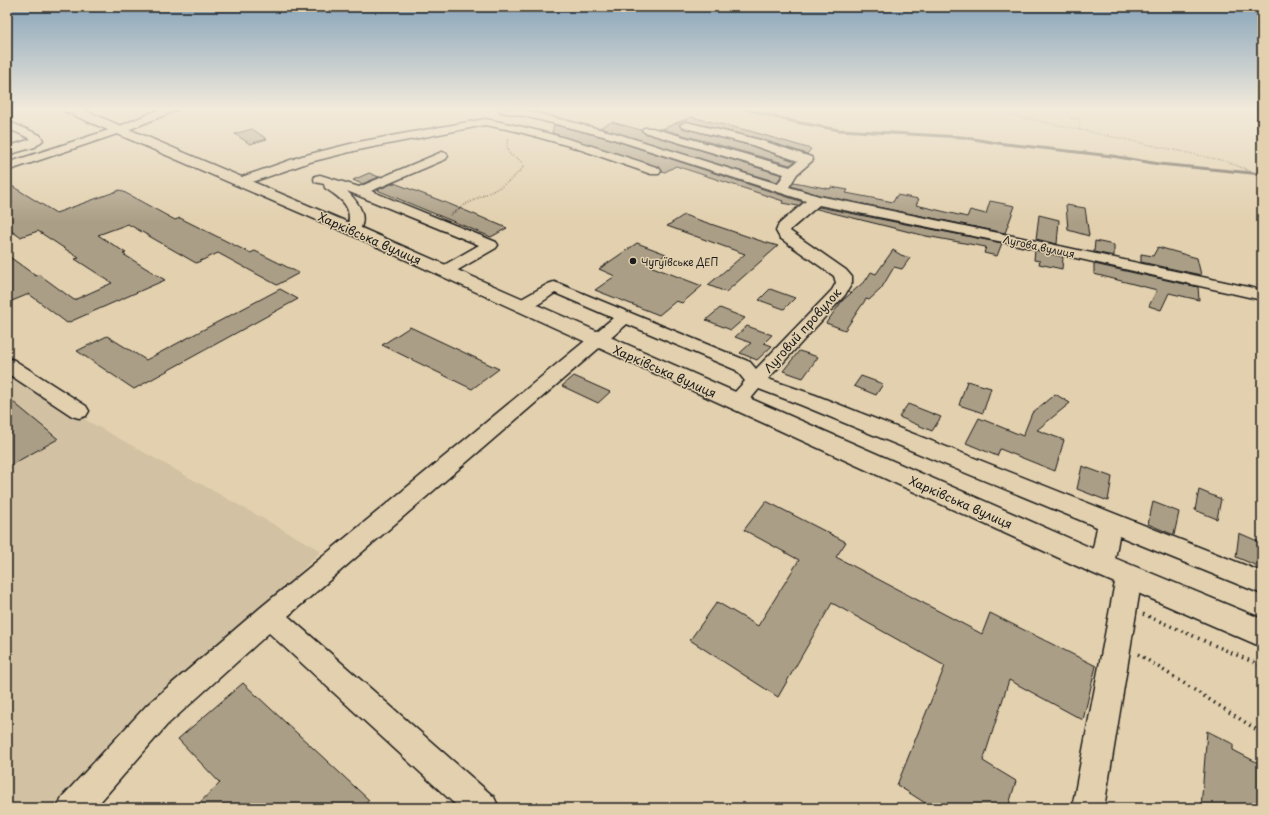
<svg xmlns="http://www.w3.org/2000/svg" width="1269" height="815" font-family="'Playpen Sans',sans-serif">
<rect width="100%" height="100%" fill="#e2d0ae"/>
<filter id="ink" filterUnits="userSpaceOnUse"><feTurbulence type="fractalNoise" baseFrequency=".025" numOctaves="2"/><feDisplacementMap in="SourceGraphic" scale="8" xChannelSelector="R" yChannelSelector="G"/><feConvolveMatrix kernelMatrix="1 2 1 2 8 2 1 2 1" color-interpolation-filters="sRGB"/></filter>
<g filter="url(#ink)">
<path fill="#d2c1a2" d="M7,376L321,551L66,808H7Z"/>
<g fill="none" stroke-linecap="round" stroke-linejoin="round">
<path stroke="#655f52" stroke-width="3" d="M740,108L796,122L839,130L962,137L997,143L1112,156L1159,164L1262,174"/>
</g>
<g fill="#ab9e86" stroke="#1c1c1c">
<path d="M691,117L750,131L811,149L807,154L760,139L686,121L679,125L682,128L752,146L795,161L790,165L662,129Z"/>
<path d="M612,122L641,130L644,133L782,175L777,182L599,128Z"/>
<path d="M554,125L607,138L803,202L798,206L782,203L783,201L676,166L665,172L662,171L659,167L552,133Z"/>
<path d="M252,129L267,139L250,144L235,134Z"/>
<path d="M369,173L379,177L362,184L353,180Z"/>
<path d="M794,182L830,189L831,187L848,190L846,193L893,202L897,195L919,199L916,205L967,217L970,210L986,214L990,201L1015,206L1005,233L819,195L791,186Z"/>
<path d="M7,183L56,213L120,190L175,220L180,218L250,253L255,251L299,273L277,285L218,253L196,263L128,224L98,235L126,253L123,254L165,280L67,323L29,294L7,303V255L36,276L40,275L74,300L112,283L75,259L79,258L38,231L20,237L7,228Z"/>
<path d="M394,183L447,203L507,228L491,237L377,190Z"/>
<path d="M1066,205L1085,208L1089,236L1068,230Z"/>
<path d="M819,207L1002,243L997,256L984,253L986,247L926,236L817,209Z"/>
<path d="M684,215L761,241L778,246L726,292L708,285L745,254L667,226Z"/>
<path d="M1039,215L1059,220L1057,244L1036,239Z"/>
<path d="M1095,241L1114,245V256L1094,252Z"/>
<path d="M637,243L666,254L650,266L702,286L682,303L676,301L659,315L595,290L615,276L599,269Z"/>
<path d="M1158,247L1197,258L1201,275L1141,262V254L1153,256Z"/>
<path d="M893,250L901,255L910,258L902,269L894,267L881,289L869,300L866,299L845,330L826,323L842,301L866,280L871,272L876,274Z"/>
<path d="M1035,250L1063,257L1062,269L1039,264L1040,261L1034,260Z"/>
<path d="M1094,264L1198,287L1199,300L1169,293L1161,310L1149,306L1157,290L1094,274Z"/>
<path d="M280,289L298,299L134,389L77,351L107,336L146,360Z"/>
<path d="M770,289L795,298L784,309L759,300Z"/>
<path d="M720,308L745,318L731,330L706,320Z"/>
<path d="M747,326L772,335L764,343L772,346L757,360L740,353L751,343L735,337Z"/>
<path d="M410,327L499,369L472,389L382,345Z"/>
<path d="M799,351L818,357L803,378L783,371Z"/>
<path d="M574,376L610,392L598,403L562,386Z"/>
<path d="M861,376L883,384L876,395L854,386Z"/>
<path d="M967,381L991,388L983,413L959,405Z"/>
<path d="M1055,394L1070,403L1037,430L1064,440L1055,471L1000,449L997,456L966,443L979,418L1023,436L1032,413Z"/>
<path d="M7,397L58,439L7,467Z"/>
<path d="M908,404L941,417L932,431L899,417Z"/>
<path d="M1082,466L1112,477L1108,501L1077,489Z"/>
<path d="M1199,490L1221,499L1217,519L1195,510Z"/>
<path d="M766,501L846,542L836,557L982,634L990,613L1096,666L1083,720L1009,680L983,761L1016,781L1008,808H933L897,785L945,666L832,603L778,697L690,640L717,602L758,626L799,560L744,530Z"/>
<path d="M1153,502L1179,512L1174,535L1148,524Z"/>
<path d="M1239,533L1262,543V568L1236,557Z"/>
<path d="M243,683L369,800L362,808H194L220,783L178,739Z"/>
<path d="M1207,731L1233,744V750L1262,765V788L1260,787L1259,808H1201Z"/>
</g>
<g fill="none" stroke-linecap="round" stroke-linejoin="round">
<g stroke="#1c1c1c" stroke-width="3">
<g id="minor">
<path d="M163,108H178L177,110L123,132L7,171V163L115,128Z"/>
<path d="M501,108L524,110L615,133L778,184L784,174L644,132L642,130L644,128H652L790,167L798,161L752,145L682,127L680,125L686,122L760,140L811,157L813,160L797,174L789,187L819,196L1018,237L1262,290V300L1018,245L819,205L791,229L790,231L846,270L852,277V283L845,295L768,379L815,395L1262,572V594L1119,536L1114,565L1111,572L1102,576L1093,572L1090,565L1097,527L801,405L759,389C749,400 744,411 729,407L726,402L745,381L736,370L627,324L288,616L494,797L499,808H459L269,633L167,725L95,808H57L62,797L147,705L260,608L613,318L555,293C544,300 530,313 516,310L514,306L516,302L548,284L554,282L560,284L750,362L756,369L832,290L836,283L834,276L780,238L776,231L779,224L806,201L607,137L524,116L501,112L500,110Z"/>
<path d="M485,119C545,130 602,149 659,168L661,171L659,174H651L573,147L516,131L485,125L358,150L310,162L241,186L236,185L234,182L236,179L302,156L358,142Z"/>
<path d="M7,121L40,135L43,140L35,147L7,155V147L31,139L7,128Z"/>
<path d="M442,152L446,153L448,156L446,159L371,191L496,242L498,245L496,248L451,274L445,276L439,274L437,271L439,268L479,245L347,191C359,203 369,217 358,233L353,234L348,233L346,230C355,208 342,199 325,188L324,184L315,182L314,179L315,176L320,175L359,187Z"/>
<path d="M7,358L14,360L86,406L89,411L86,416L79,418L72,416L7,373Z"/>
<path d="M1129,566L1138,569L1142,577L1104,808H1072L1116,577L1120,569Z"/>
</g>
</g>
<g stroke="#1c1c1c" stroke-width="3">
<path id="highway" d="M62,108H79L359,227L1112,557L1262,619V647L1092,573L347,233L64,111Z"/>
</g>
<g stroke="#1c1c1c" stroke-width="1.5" stroke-dasharray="0.5 2" stroke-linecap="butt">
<path d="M485,108L494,109"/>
<path d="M968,108L1015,116"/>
<path d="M1004,108L1016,116L1225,161L1262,176"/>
<path d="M1064,108L1072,118L1080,120L1079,131"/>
<path d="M484,195C500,188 513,180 524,166L520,160L510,155L507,146L509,137"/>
</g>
<path stroke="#1c1c1c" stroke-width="2" stroke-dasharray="0.5 2" stroke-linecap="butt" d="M450,215L468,203L486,194"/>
<g stroke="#1c1c1c" stroke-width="3.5" stroke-dasharray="1.5 4.5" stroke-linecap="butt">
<path d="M1143,614L1262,666"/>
<path d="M1138,654L1262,733"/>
</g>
<use href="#minor" fill="#e2d0ae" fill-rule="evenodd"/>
<use href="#highway" fill="#e2d0ae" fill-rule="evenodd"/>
</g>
</g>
<linearGradient id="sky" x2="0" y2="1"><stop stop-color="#87a4ba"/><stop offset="0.49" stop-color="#f2eadb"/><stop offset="1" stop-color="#f2eadb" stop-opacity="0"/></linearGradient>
<rect width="1269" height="222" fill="url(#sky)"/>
<circle fill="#1c1c1c" stroke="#e2d0ae" stroke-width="1.5" cx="633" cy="261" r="4"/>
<g text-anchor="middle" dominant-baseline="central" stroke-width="3" stroke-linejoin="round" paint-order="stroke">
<g font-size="10" fill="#1c1c1c" stroke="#e2d0ae">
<text transform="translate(1039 246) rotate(12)">Лугова вулиця</text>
</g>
<g font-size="10" fill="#1c1c1c" stroke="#e2d0ae" text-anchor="start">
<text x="641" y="261">Чугуївське ДЕП</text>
</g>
<g font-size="12" fill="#1c1c1c" stroke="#e2d0ae">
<text transform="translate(370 238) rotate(24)">Харківська вулиця</text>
<text transform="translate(802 330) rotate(-48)">Луговий провулок</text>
<text transform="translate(665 371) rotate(24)">Харківська вулиця</text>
<text transform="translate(961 502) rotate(24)">Харківська вулиця</text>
</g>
</g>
<rect width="1269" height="815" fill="none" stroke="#e2d0ae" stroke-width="24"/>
<rect x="12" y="12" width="1245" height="791" fill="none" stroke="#1c1c1c" stroke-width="1.5" filter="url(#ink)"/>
</svg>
